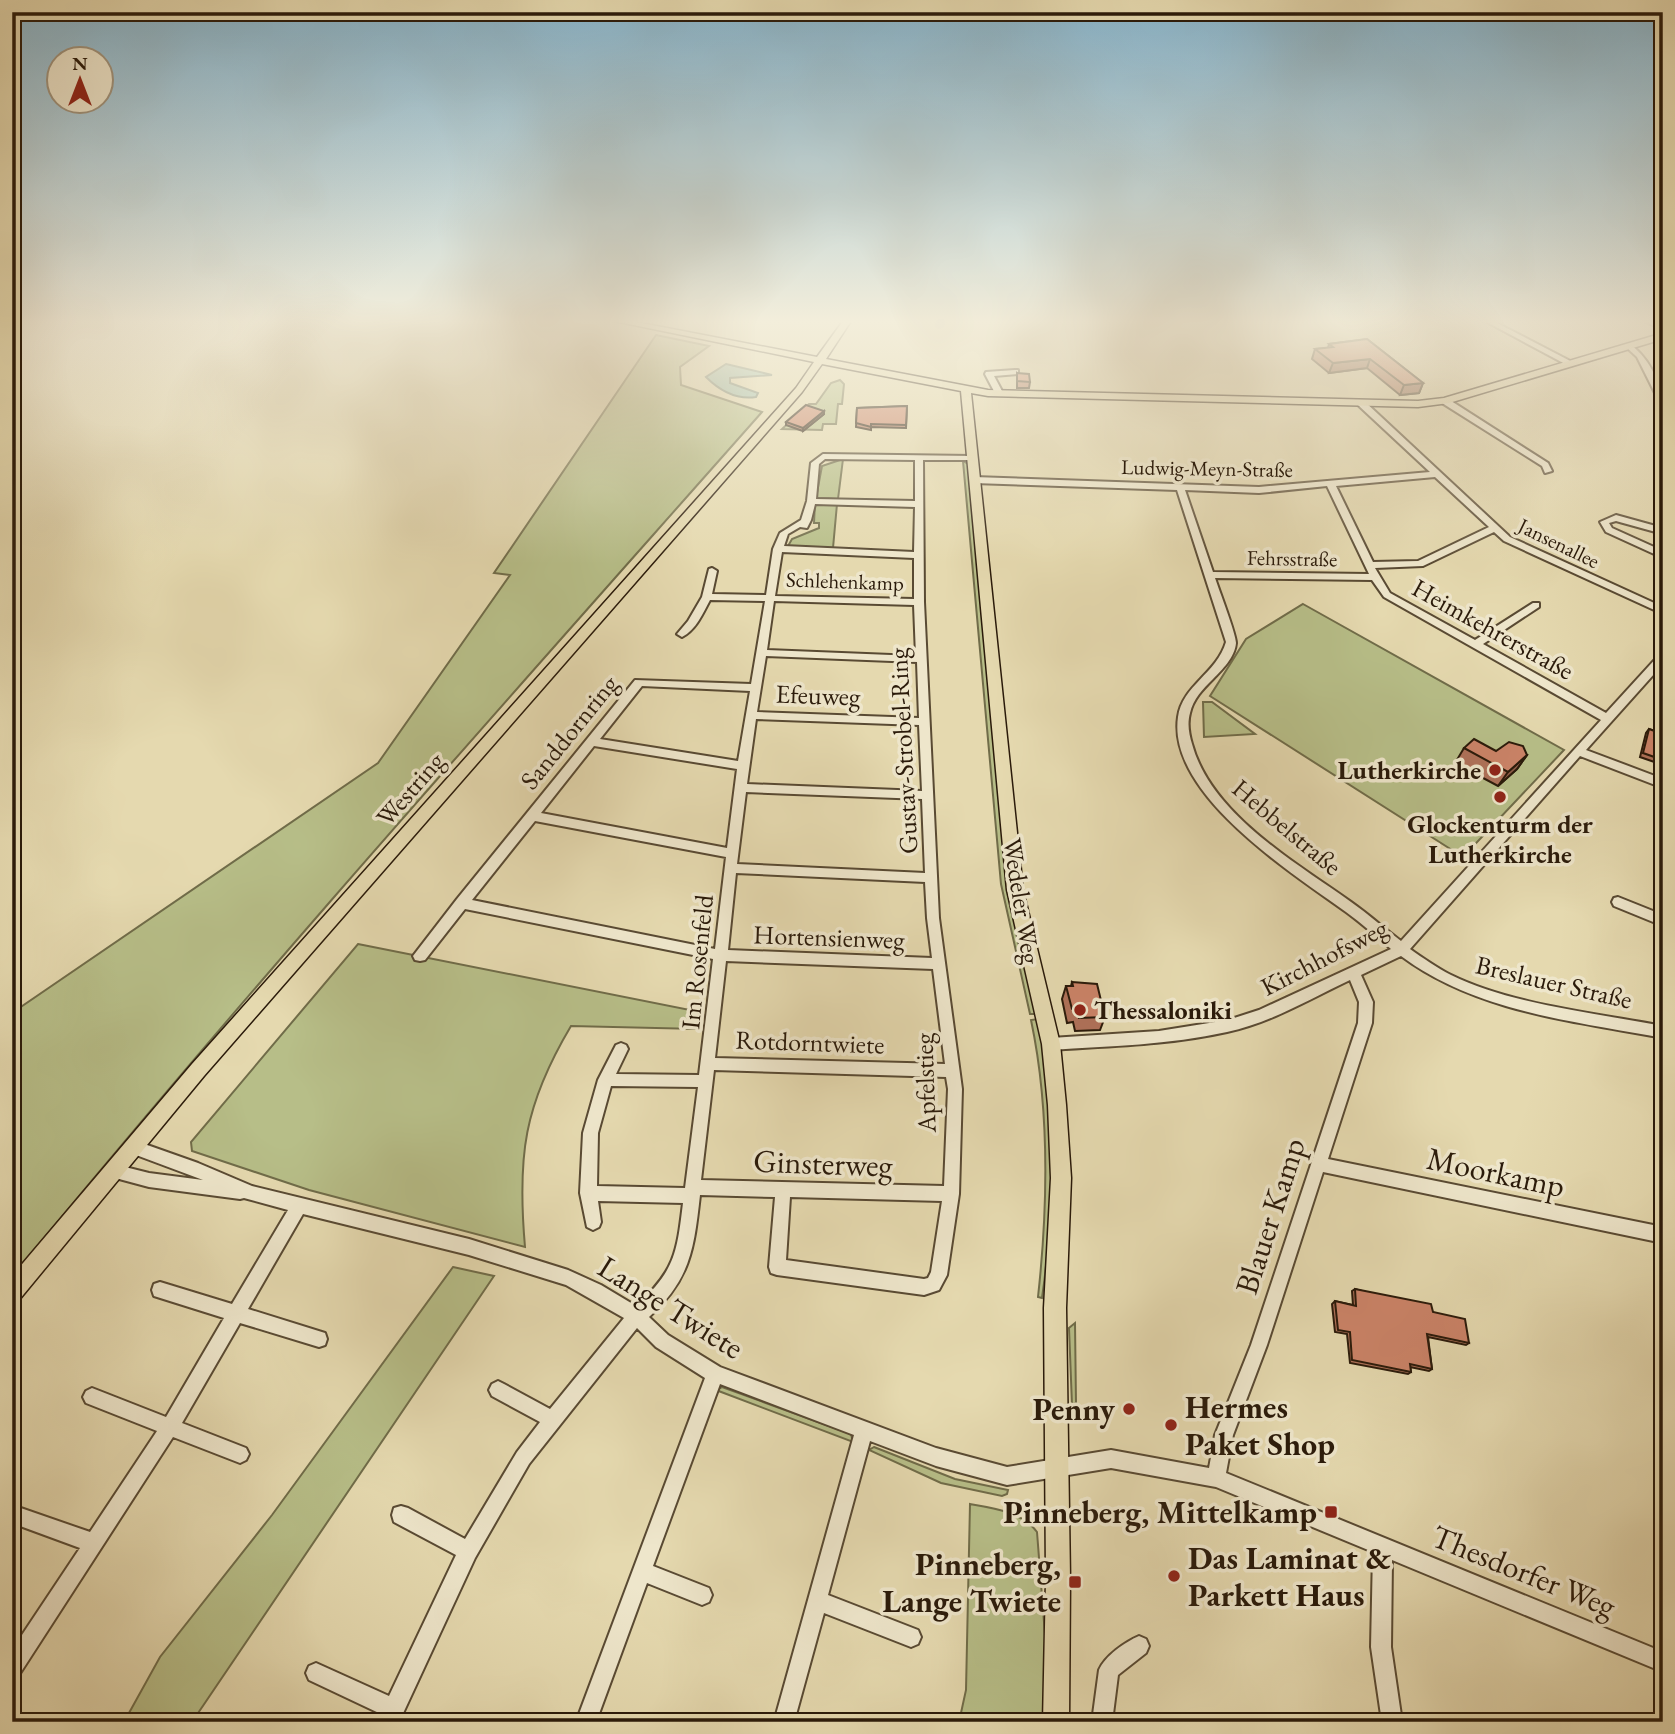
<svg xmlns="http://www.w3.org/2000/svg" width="1675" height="1734" font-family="'EB Garamond',serif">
<rect width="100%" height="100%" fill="#e5d9af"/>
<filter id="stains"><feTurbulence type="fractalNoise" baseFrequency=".00286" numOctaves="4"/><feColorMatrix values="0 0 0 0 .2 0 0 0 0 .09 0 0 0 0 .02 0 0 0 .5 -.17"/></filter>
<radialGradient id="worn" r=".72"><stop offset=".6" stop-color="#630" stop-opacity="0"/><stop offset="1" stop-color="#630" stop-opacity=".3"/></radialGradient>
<g fill="#b7be88" stroke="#706c49" stroke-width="2">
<path d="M656,335L709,346L680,367L681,385L762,412C509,698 254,982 12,1277V1013L378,763L510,575L494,573Z"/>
<path d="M840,380L844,384L842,404H838L836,424H823L822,430L782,429L809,404H816L831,383Z"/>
<path d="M843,459L838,499L816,498L822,466Z"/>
<path d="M963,461L968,464L1007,884L1037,1014H1030L1001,884Z"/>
<path d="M815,503L837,504L833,548L788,546L792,539L819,528V523H814Z"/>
<path d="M1303,604L1564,750L1463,857L1210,696L1246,639Z"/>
<path d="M1203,702H1212L1255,734L1204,737Z"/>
<path d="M358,944L700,1012L698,1029L571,1026C524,1105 517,1156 525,1247L309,1190L192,1151L191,1142Z"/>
<path d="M1038,1019C1058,1111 1055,1206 1042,1298L1038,1297C1048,1206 1050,1110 1031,1020Z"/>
<path d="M453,1267L494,1276L192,1722H124L160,1657L272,1515Z"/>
<path d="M1075,1323L1076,1403L1072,1405L1069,1328Z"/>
<path d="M722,1387L851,1434L853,1442L716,1390Z"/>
<path d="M874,1447L955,1479L1008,1490L1007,1494L1002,1496L941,1483L869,1450Z"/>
<path d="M970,1504C994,1508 1022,1512 1037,1532L1046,1648L1043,1722H959L966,1690Z"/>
</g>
<path fill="#96baa9" stroke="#6b7a69" stroke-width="2" d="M726,364L772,375L730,378V383L758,393L756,397C736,400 720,391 706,377Z"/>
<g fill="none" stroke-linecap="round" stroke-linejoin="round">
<g stroke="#594a33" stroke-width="4">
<g id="minor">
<path d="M1485,321H1493L1576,364L1569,366Z"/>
<path d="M1644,321H1652L1663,325V330Z"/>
<path d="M1629,344C1645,353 1663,384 1663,403L1659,401L1637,357L1625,346Z"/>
<path d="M1015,370H1018V374L994,376L1002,391L995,393L985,374L986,372Z"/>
<path d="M1442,399H1448L1548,463L1552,471L1545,473L1542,466L1442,403Z"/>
<path d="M1358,401H1364L1510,537L1663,607V614L1504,541L1494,532L1423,566L1375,568L1390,593L1475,640L1533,603H1539V607L1483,644L1606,713L1659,655L1663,654V664L1586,750L1663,779V788L1580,756L1410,949C1423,958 1437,968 1451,975C1512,1005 1596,1013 1663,1026V1038C1573,1021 1476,1012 1401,956L1361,975L1373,1002L1372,1023L1328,1159L1663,1227V1243L1323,1172L1267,1345L1233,1435L1226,1473L1663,1652V1672L1392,1560L1391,1647L1402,1722H1382L1371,1647L1373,1552L1216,1487L1111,1468L1007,1485L936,1466L870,1441L828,1595L918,1630L921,1637L918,1644L911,1647L824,1613L794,1722H774L854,1435L720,1384L653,1566L709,1588L712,1595L709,1602L702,1605L647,1583L596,1722H576L705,1378L656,1347L637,1328L529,1464L475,1558L399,1722H378L381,1714L309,1680L306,1673L309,1666L316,1663L389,1696L456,1555L394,1522L392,1515L394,1508L401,1506L408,1508L465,1539L517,1452L540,1422L492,1396L489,1390L492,1384L498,1381L504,1384L550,1409L624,1318L566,1285L469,1255L303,1214L248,1309L325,1333L327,1339L325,1345L319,1347L240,1323L182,1423L246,1448L249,1454L246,1460L240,1463L173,1437L19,1675L12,1678V1650L80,1548L12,1523V1505L90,1532L157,1431L86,1403L83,1397L86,1391L92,1388L166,1417L224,1318L154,1296L152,1290L154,1284L160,1282L232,1304L288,1210L244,1198L240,1199L149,1187L108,1176L105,1171L108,1166L113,1164L149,1173L203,1180L128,1152L126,1147L128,1142L133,1140L198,1163L252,1186L469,1239L568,1270L601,1285L636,1306C675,1271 677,1253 683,1203L598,1201L601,1222L599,1227L593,1230L587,1227L580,1193L583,1133L598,1080L616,1045L621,1043L626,1045L628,1049L616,1074L699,1075L713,959L465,909L425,960L420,961L415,960L413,956L457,899L635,680L751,684L765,601L710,600C703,613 696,630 682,637L677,634L688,621L702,597L709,569L712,568L717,571L712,594L766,595L773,549L780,533L801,520L807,501L811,463L823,454L972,456L976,458L972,460H923L924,602L939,918L962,1089L959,1194L947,1275L939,1290L924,1295L777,1275L771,1273L769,1267L775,1197L700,1195C694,1248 691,1279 649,1317L668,1335L720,1367L936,1448L1007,1467L1111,1450L1209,1468L1215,1435L1251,1345L1358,1023L1359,1002L1350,980C1310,999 1270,1023 1227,1032C1169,1045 1110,1046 1051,1050L1046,1048L1044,1044L1046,1040L1051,1038L1159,1031L1228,1020L1259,1010L1391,949C1376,936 1361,923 1346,912C1292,873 1167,794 1178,717C1182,686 1217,673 1226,642L1177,490L974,483L970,480L974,477L1259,487L1430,472L1358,405ZM825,459L915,460V501L816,499L819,464ZM1435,477L1489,527L1418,561L1373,562L1336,486ZM1327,486L1369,574L1213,572L1185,490L1259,493ZM815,504L915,507L914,552L784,546L788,534L800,527L807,528L811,520ZM782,552L914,558V599L775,596ZM1215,578L1372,580L1384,597L1601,720L1401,941C1384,928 1368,914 1351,902C1295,862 1211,814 1192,744C1189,734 1187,724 1190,713C1193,699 1203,689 1213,679C1222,670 1235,657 1236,643C1236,634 1219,590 1215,578ZM774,601L914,605L916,656L767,650ZM766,656L917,662L919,718L757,712ZM642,686L750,691L738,761L600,739ZM756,719L919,725L922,791L747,784ZM594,746L737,769L727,848L541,813ZM746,792L922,799L925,873L737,864ZM535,821L726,857L715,949L472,900ZM736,873L925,882L927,918L932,958L728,950ZM726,961L933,969L945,1064L715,1058ZM714,1070L946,1077L948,1089L944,1186L701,1180ZM611,1086L698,1087L685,1188L597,1186L598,1133ZM790,1197L942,1201L931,1272L928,1278L924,1279L786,1260Z"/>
<path d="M1616,515L1663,528V534L1616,521L1609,523L1612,528L1663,551V558L1606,532L1600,522Z"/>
<path d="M1618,897L1663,915V926L1614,906L1612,902L1614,898Z"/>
<path d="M1139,1636L1146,1639L1149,1646L1146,1653L1118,1675L1112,1722H1092L1099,1670C1105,1656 1125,1642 1139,1636Z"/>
</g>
</g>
<g stroke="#2a1a0a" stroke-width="3">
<path id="major" d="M614,321H631L817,357L843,321H851L826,359L988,390L1418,401L1444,398L1663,333V339L1449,403L1418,407L988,396L971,393L1023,890L1060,1044L1066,1105L1071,1178L1066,1308L1070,1579L1069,1722H1043L1046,1579L1044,1308L1051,1178L1048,1105L1042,1044L1007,890L961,391L822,364L802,392L204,1076L19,1300L12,1303V1276L192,1064L796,388L814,362Z"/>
</g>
<use href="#minor" fill="#eee6cb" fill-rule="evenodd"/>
<use href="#major" fill="#e5d9af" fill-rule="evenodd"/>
</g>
<g fill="#af7159" stroke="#2a1a0a" stroke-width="2">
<path d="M1367,339L1423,383L1419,393L1400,395L1367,368L1329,373L1312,359L1315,349L1328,348L1329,344Z"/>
<path d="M1663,360V371L1659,366Z"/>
<path d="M1017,373L1030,382L1029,388H1017Z"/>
<path d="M907,406L906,428L871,427V430L856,427L857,408Z"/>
<path d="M824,411V414L803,431L786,425V422Z"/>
<path d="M1649,729L1663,734V771L1659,769L1660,764L1640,757L1646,733Z"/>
<path d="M1464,748L1496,751L1527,755L1517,769L1498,786L1455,763Z"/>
<path d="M1072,982L1105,1017L1100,1030L1075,1031L1073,1022L1067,1023L1062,999L1066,986H1071Z"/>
<path d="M1355,1289L1433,1312L1469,1343L1466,1345L1428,1337L1432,1369L1429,1371L1410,1367L1411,1372L1408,1374L1350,1363L1347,1334L1335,1332L1332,1304L1335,1301L1353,1305L1352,1291Z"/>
</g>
<g fill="#8e5c49" stroke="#2a1a0a" stroke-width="2">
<path d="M1370,359L1367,368L1329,373L1333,363Z"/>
<path d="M1423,383L1419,393L1400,395L1404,385Z"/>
<path d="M824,411V414L803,431V428Z"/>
<path d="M1527,755L1517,769L1498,786L1508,772Z"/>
</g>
<g fill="#cb8368" stroke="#2a1a0a" stroke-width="2">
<path d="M1367,339L1423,383L1404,385L1370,359L1333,363L1315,349L1333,347L1329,344Z"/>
<path d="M1017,373L1029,374L1030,382L1017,381Z"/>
<path d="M806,405L824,411L803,428L786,422Z"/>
<path d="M907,406L906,425L871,424V427L856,423L857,408Z"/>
<path d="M1649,729L1663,734V760L1643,753Z"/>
<path d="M1474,739L1496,751L1509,742L1523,746L1527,755L1508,772L1464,748Z"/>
<path d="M1072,982L1097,984L1105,1017L1079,1018L1077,1009H1072L1066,986H1073Z"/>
<path d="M1355,1289L1431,1304L1433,1312L1465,1319L1469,1343L1427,1334L1432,1369L1410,1364L1411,1372L1352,1360L1350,1332L1338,1330L1335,1301L1356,1306Z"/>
</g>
<linearGradient id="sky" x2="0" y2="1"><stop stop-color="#87b6cf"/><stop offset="0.57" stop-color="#f3eedb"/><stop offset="1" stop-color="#f3eedb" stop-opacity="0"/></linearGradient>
<rect width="1675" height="564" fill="url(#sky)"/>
<g fill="#8f2418" stroke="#eee6cb" stroke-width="2.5">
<circle cx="1495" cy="770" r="7"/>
<circle cx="1500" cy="797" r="7"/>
<circle cx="1080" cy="1010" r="7"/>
<circle cx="1129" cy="1409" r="7"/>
<circle cx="1171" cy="1425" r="7"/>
<rect x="1324" y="1505" width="14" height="14" rx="3.5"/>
<circle cx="1174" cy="1576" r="7"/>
<rect x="1068" y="1575" width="14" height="14" rx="3.5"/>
</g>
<g text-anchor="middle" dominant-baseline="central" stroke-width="7" stroke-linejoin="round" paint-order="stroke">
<g font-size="21" fill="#2a1a0a" stroke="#eee6cb">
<text transform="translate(1207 468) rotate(1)">Ludwig-Meyn-Straße</text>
<text transform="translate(1559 543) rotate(26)">Jansenallee</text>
<text transform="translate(1292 558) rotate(1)">Fehrsstraße</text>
<text transform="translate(845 581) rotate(2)">Schlehenkamp</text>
</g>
<g font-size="26" fill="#2a1a0a" stroke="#eee6cb">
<text transform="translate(1493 629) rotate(29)">Heimkehrerstraße</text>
<text transform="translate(818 695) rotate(2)">Efeuweg</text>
<text transform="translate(569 732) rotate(-51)">Sanddornring</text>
<text transform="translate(903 751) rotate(-93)">Gustav-Strobel-Ring</text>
<text transform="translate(410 789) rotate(-49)">Westring</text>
<text transform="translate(1287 827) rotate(40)">Hebbelstraße</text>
<text transform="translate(1022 901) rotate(81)">Wedeler Weg</text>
<text transform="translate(829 937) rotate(2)">Hortensienweg</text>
<text transform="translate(1324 957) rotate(-27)">Kirchhofsweg</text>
<text transform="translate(697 962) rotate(-84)">Im Rosenfeld</text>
<text transform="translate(1554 982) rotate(13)">Breslauer Straße</text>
<text transform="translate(810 1042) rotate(2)">Rotdorntwiete</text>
<text transform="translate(925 1083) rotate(-92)">Apfelstieg</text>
</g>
<g font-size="26" font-weight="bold" fill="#2a1a0a" stroke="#eee6cb" text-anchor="end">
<text x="1481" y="770">Lutherkirche</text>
<text x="1500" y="824" text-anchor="middle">Glockenturm der<tspan x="1500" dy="30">Lutherkirche</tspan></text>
<text x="1094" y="1010" text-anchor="start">Thessaloniki</text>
</g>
<g font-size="32" fill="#2a1a0a" stroke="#eee6cb">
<text transform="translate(823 1163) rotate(2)">Ginsterweg</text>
<text transform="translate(1496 1172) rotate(12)">Moorkamp</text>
<text transform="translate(1270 1216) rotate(-72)">Blauer Kamp</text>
<text transform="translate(671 1307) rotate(32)">Lange Twiete</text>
<text transform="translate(1524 1571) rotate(22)">Thesdorfer Weg</text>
</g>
<g font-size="32" font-weight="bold" fill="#2a1a0a" stroke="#eee6cb" text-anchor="end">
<text x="1185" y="1407" text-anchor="start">Hermes<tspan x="1185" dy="37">Paket Shop</tspan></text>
<text x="1115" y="1409">Penny</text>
<text x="1317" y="1512">Pinneberg, Mittelkamp</text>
<text x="1188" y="1558" text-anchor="start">Das Laminat &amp;<tspan x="1188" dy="37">Parkett Haus</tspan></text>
<text x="1061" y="1564">Pinneberg,<tspan x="1061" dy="37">Lange Twiete</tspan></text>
</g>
</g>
<rect width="1675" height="1734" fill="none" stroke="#e5d9af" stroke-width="42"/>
<rect x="14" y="14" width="1647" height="1706" fill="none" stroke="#2a1a0a" stroke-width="3.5"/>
<rect x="21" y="21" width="1633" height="1692" fill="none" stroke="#2a1a0a" stroke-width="2"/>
<g transform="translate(80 80)"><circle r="33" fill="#eee6cb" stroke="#a0947e" stroke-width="2"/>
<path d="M0-5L12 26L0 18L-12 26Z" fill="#8f2418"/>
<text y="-10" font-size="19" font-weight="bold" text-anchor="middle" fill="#2a1a0a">N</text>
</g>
<rect width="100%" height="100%" filter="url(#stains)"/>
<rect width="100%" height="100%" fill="url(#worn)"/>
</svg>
